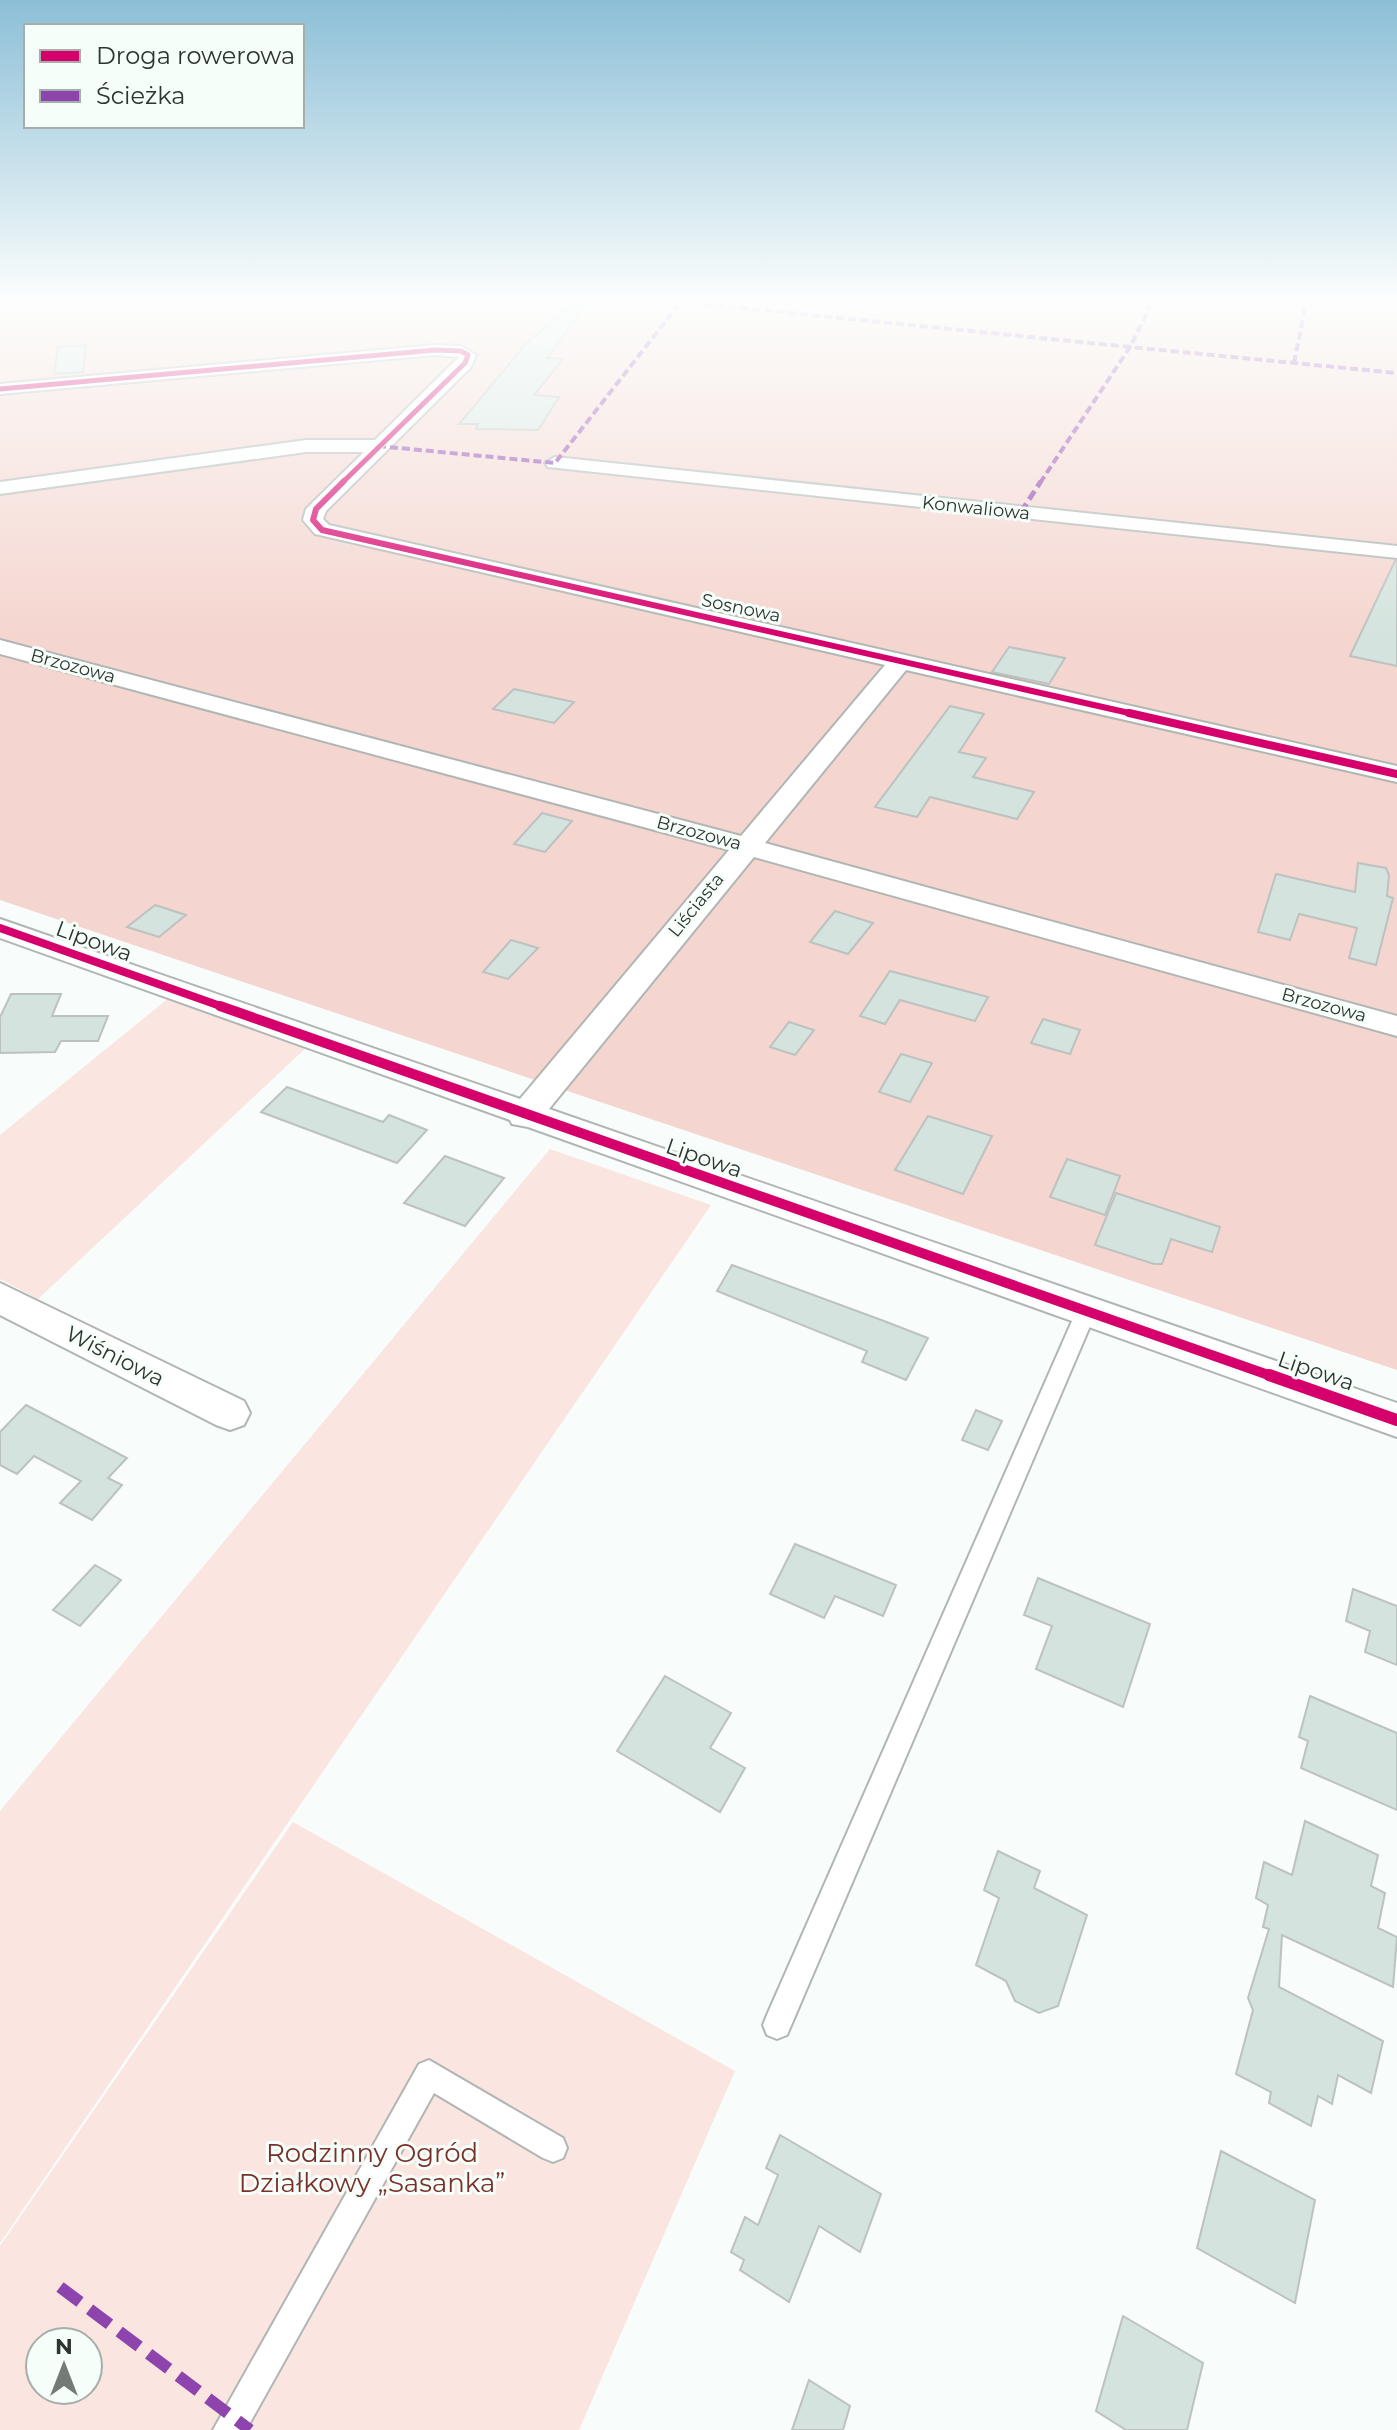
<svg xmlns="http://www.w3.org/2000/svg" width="1397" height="2430" font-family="Montserrat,sans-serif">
<rect width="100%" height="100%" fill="#f8fcfa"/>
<g fill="#fbe5e1" fill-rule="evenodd">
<path d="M170,997L308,1046L38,1299L0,1279V1135Z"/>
<path d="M550,1149L711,1205L0,2243V1811Z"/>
<path d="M293,1822L735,2071L579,2430H0V2246ZM40,2342H88V2390H40Z"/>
</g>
<path fill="#f5d5cf" d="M0,299H1397V1370L0,900Z"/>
<g fill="#d4e3dd" stroke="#bcc2bf" stroke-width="2">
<path d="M576,300L584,307L547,358L563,359L534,395L559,397L538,430L476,429L478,424H459L526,344Z"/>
<path d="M86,345L83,372L54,374L58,347Z"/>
<path d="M1395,561H1397V666L1350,656Z"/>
<path d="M1009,647L1065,658L1049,684L992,672Z"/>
<path d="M514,689L541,695L574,702L554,723L493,709Z"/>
<path d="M950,706L984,714L959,752L986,758L973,777L1034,792L1017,819L930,797L917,817L875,807Z"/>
<path d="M542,813L572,821L545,852L514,844Z"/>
<path d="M1358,863L1386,868L1389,875L1387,896L1393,898L1376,965L1349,958L1357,928L1299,914L1290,940L1258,932L1276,874L1355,892Z"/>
<path d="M155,905L186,915L159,937L127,927Z"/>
<path d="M835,911L873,923L848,954L810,942Z"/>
<path d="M511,940L538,948L508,979L483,972Z"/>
<path d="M890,971L988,997L975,1021L900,1000L885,1024L860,1016Z"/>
<path d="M11,994H61L52,1016H108L98,1041H61L55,1052L0,1053V1017Z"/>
<path d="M1043,1019L1080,1030L1070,1054L1031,1043Z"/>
<path d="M789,1022L814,1030L795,1055L770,1047Z"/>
<path d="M901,1054L932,1063L910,1102L879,1092Z"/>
<path d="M287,1087L383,1122L389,1115L427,1130L397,1163L261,1112Z"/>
<path d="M928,1116L992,1136L963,1194L895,1170Z"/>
<path d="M445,1156L504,1178L465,1226L404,1203Z"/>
<path d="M1067,1159L1120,1176L1105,1215L1050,1197Z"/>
<path d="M1116,1193L1220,1227L1212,1252L1171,1239L1162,1264H1154L1095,1245Z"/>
<path d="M732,1265L884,1321L928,1338L906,1380L862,1362L867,1351L717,1291Z"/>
<path d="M26,1405L127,1458L108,1478L122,1485L92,1520L60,1503L81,1481L34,1456L17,1474L0,1465V1432Z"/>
<path d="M976,1410L1002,1421L988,1450L962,1440Z"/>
<path d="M795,1544L896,1585L883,1616L835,1596L824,1618L770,1594Z"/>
<path d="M95,1565L121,1580L80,1626L53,1610Z"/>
<path d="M1038,1578L1150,1624L1123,1707L1036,1669L1052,1626L1024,1615Z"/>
<path d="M1353,1589L1397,1606V1665L1365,1652L1370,1631L1346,1621Z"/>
<path d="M665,1676L731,1713L710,1748L745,1768L720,1812L617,1751Z"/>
<path d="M1310,1696L1397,1733V1810L1301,1768L1308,1741L1299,1737Z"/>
<path d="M1305,1821L1378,1855L1371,1886L1385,1893L1378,1928L1397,1937L1393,1987L1282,1935L1279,1987L1383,2041L1371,2093L1338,2075L1332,2104L1318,2096L1311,2126L1269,2103L1271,2092L1236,2074L1253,2010L1248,1998L1269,1929L1263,1927L1268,1905L1256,1898L1264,1862L1292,1875Z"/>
<path d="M998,1851L1040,1871L1034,1888L1087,1915L1058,2006L1039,2013L1015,2001L1006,1981L976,1965L999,1898L984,1890Z"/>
<path d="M780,2135L881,2194L860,2252L819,2226L789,2302L740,2270L744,2260L731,2252L745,2217L758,2225L778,2175L766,2168Z"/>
<path d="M1221,2151L1315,2200L1295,2303L1197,2248Z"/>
<path d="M1123,2316L1203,2363L1187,2430H1126L1096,2411Z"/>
<path d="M809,2380L850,2406L843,2430H792Z"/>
</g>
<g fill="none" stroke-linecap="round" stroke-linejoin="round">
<g stroke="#b0b6b3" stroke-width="4">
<g id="lane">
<path d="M1086,1305L1093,1307L1096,1312L787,2035L777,2039L767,2035L763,2025L767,2015L1076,1312L1079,1307Z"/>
<path d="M429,2060L563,2138L567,2148L563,2158L553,2162L543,2158L434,2093L246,2430H213L419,2064Z"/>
</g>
</g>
<g stroke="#b0b6b3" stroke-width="4">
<g id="street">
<path d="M435,345L461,346L476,355L471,367L326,511L323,519L329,525L1397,766V782L906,670L765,843L1397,1016V1036L754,857L549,1109L1397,1403V1437L528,1127L512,1124L510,1120L0,938V919L520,1099L729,850L0,654V640L741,836L885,665L315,534L303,520L306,509L364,452H306L0,494V482L306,440H375L459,357L435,355L0,394V384Z"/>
<path d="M555,457L1397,546V558L548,467L545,463Z"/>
<path d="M0,1283L244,1401L250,1413L244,1425L230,1430L216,1425L0,1315Z"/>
</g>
</g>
<use href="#lane" fill="#fefffe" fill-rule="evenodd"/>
<use href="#street" fill="#fefffe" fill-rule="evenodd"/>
<g stroke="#8e44ad" stroke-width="4" stroke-dasharray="8 4" stroke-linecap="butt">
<path d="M681,302L1130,347L1154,299"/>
<path d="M1294,363L1307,299"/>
<path d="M378,446L555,463L683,299"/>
<path d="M1040,483L1130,347L1397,373"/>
</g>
<path stroke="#8e44ad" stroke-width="5" stroke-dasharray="10 5" stroke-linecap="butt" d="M1021,512L1041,481"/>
<path stroke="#8e44ad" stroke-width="12" stroke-dasharray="25 12" stroke-linecap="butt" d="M60,2287L250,2430"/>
<g stroke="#f6fefa" stroke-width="7">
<path id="cycleway-far4" d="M0,389L435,350L461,351L468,355L465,363L342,483"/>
</g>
<g stroke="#f6fefa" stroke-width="9">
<path id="cycleway-far3" d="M344,481L316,509L313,520L322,530L1138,715"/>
</g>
<g stroke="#f6fefa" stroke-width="12">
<g id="cycleway-far2">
<path d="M1129,713L1397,774"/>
<path d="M0,928L226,1008"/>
</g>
</g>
<g stroke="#f6fefa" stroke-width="15">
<path id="cycleway-far1" d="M220,1006L1274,1377"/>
</g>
<g stroke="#f6fefa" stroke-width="17">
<path id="cycleway" d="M1269,1375L1397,1420"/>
</g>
<use href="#cycleway-far4" stroke="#d6006c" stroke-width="5"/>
<use href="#cycleway-far3" stroke="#d6006c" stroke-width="6"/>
<use href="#cycleway-far2" stroke="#d6006c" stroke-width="8"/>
<use href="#cycleway-far1" stroke="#d6006c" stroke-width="10"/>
<use href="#cycleway" stroke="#d6006c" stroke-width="12"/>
</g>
<linearGradient id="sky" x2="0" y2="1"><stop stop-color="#8cbfd7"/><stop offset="0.47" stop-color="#fcfefd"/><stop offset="1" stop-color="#fcfefd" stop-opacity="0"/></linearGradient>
<rect width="1397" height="639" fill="url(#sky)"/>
<g text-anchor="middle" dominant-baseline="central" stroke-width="6" stroke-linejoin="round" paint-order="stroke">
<g font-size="18" fill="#2d3531" stroke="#f6fefa">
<text transform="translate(976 508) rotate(6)">Konwaliowa</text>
<text transform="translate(741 608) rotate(12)">Sosnowa</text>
<text transform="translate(73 666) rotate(15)">Brzozowa</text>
<text transform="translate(699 833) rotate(15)">Brzozowa</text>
<text transform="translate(696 905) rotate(-51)">Liściasta</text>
<text transform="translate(1324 1005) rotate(15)">Brzozowa</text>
</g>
<g font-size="22" fill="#2d3531" stroke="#f6fefa">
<text transform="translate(94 941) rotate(20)">Lipowa</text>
<text transform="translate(704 1158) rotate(19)">Lipowa</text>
<text transform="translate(115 1356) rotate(27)">Wiśniowa</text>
<text transform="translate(1316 1371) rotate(19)">Lipowa</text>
</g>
<g font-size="26" fill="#793028" stroke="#f6fefa">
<text x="372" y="2153">Rodzinny Ogród<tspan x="372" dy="30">Działkowy „Sasanka”</tspan></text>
</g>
</g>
<rect x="24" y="24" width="280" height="104" fill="#f6fefa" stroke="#a6aeaa" stroke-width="2"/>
<rect x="40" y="50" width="40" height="12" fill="#d6006c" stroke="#a6aeaa" stroke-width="2"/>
<text x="96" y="64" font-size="24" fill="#2d3531">Droga rowerowa</text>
<rect x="40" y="90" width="40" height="12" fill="#8e44ad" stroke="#a6aeaa" stroke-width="2"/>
<text x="96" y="104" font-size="24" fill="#2d3531">Ścieżka</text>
<g transform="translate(64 2366)"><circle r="38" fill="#f6fefa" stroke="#a6aeaa" stroke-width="2"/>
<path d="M0-6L14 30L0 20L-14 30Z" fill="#747b77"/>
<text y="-12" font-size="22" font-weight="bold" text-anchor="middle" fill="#2d3531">N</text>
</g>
</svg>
